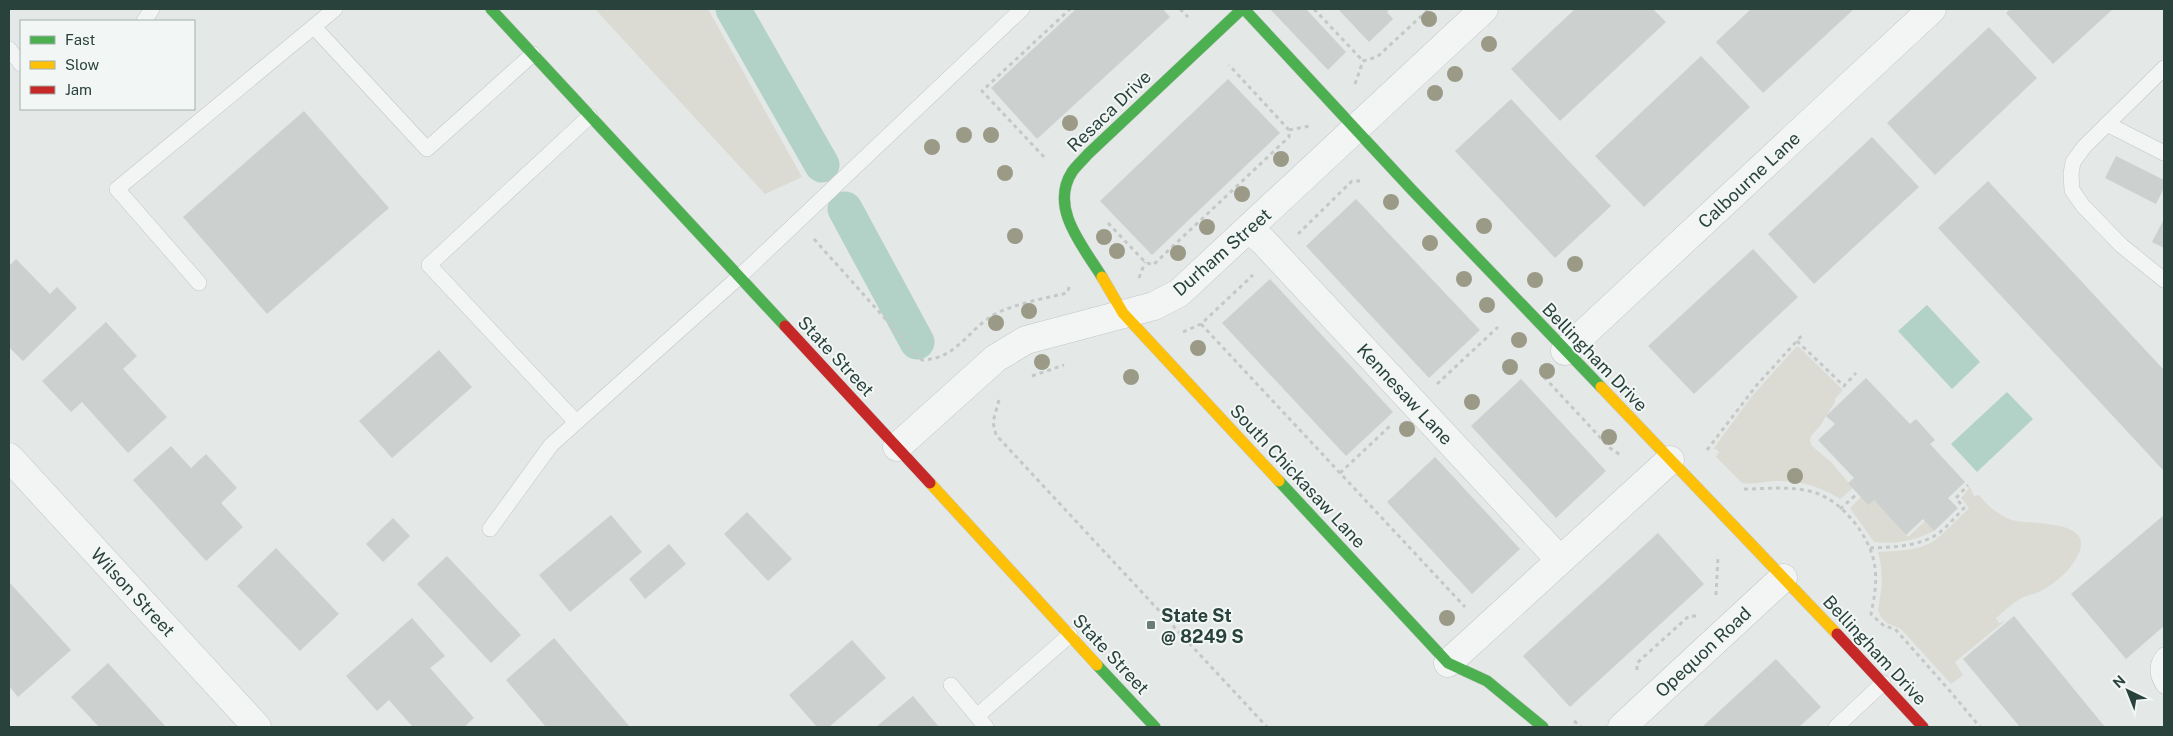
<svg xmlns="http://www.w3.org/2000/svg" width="2173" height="736" font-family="'Public Sans',sans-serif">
<rect width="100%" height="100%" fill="#e4e8e7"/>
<g fill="#dbdbd3">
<path d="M595,9H708L802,177L765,194Z"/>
<path d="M1796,347H1799L1843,390L1835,399V402L1820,426L1811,436L1810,441L1812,446L1831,462L1853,488L1840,499C1822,487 1799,480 1777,481C1765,481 1754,485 1742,483L1716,457L1719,452L1716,449H1713L1752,396Z"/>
<path d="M1970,487L1974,496L1979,495C1988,506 1998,515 2012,520C2027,525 2090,519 2080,550C2077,559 2070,569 2063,575C2056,581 2049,587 2041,591C2034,595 2025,595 2020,599C2011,604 2003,612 1996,618L1999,623L2005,621L1955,662L1963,675L1951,684L1901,629L1887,623L1881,617L1878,610L1882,584L1881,565L1878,552C1896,551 1920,551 1935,540C1947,531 1958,518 1969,508L1961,498Z"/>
<path d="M1861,497L1874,500L1908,537L1925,521L1934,531C1916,540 1895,545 1874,542L1850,508Z"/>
</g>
<g fill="#b3d2c7">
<path d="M1927,305L1980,362L1952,389L1898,331Z"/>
<path d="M2007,392L2033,419L1977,472L1951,444Z"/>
</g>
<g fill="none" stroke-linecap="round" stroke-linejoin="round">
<g stroke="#b3d2c7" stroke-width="35">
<path d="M733,9L822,165"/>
<path d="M845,209L917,342"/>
</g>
</g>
<g fill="#ccd0cf">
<path d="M1076,9H1163L1170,17L1037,139L991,88Z"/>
<path d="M1270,9H1306L1346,52L1328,70Z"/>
<path d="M1338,9H1390L1387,12L1393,19L1369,42Z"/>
<path d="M1575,9H1653L1666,22L1560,121L1511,69Z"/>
<path d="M1751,9H1854L1763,93L1716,42Z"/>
<path d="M2010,9H2113L2053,64L2006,13Z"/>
<path d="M1989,27L2037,78L1935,175L1887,123Z"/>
<path d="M1701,56L1750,107L1644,207L1595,156Z"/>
<path d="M1228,79L1280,133L1152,255L1100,201Z"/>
<path d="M1511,99L1611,206L1555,258L1455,151Z"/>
<path d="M304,111L389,208L267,314L183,217Z"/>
<path d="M1872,137L1919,187L1814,284L1768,234Z"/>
<path d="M2116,156L2164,180V188L2156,204L2105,178Z"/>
<path d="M1988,181L2164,370V468L2163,470L1938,228Z"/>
<path d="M1356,199L1480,330L1429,378L1306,246Z"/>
<path d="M2164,219V248L2152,242Z"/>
<path d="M1753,249L1798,297L1694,394L1648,346Z"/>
<path d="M16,259L50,294L57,287L77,308L23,361L9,347V266Z"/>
<path d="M1270,279L1393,412L1346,456L1222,323Z"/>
<path d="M106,322L137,356L123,369L167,417L128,453L82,402L71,412L42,381Z"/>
<path d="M439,350L472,387L392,458L359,421Z"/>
<path d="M1866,378L1910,424L1916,419L1935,440L1930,444L1965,482L1948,498L1958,508L1934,531L1923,519L1906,535L1874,500L1868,505L1848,483L1854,478L1818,440L1835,424L1826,416Z"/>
<path d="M1521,379L1606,471L1556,518L1471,426Z"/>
<path d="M171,446L191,468L206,454L237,488L221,503L243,527L206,561L133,480Z"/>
<path d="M1435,457L1520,549L1472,594L1387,502Z"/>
<path d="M747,512L792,559L768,581L724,534Z"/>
<path d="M611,515L642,552L570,612L539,575Z"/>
<path d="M2164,515V626L2126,659L2071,594Z"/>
<path d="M393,518L410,536L383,562L366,544Z"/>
<path d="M1658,533L1704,584L1570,707L1523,656Z"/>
<path d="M669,544L686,564L645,599L629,579Z"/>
<path d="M276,548L339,614L300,651L237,586Z"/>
<path d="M447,556L521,635L491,663L417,584Z"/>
<path d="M9,582L71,650L18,697L9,686Z"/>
<path d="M2014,616L2105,727H2020L1963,659Z"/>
<path d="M412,618L445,656L430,668L474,718L464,727H413L389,700L377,711L346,676Z"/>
<path d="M554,638L630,727H546L506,680Z"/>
<path d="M852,640L886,678L829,727H817L789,695Z"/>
<path d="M1776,659L1821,707L1799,727H1702Z"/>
<path d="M108,663L166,727H99L71,697Z"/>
<path d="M913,696L939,727H876Z"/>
</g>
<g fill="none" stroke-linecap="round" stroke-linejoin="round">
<g stroke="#c2c6c5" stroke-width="16">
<g id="lane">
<path d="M144,21L152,9"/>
<path d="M314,27L427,149L533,54"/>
<path d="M9,49L21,64"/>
<path d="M2164,68L2084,147L2073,162L2071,174L2072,190L2083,206L2122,246L2164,280"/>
<path d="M2107,124L2164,153"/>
<path d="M199,283L117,189L335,9"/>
<path d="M576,422L429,265L590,116"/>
<path d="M490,529L551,445L739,277L1022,9"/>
<path d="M2164,655C2155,665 2157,676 2164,686"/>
<path d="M951,685L986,727"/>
<path d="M977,716L1070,635"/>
<path d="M1836,727L1883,683"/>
</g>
</g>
<g stroke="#c2c6c5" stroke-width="29">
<g id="street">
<path d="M1249,229L1263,241L1560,560"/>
<path d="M1565,351L1932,9"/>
<path d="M897,447L996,358L1026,340L1154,306L1179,293L1484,9"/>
<path d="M9,457L257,727"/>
<path d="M1448,663L1670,460"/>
<path d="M1622,727L1783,578"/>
</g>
</g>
<g stroke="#c2c6c5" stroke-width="12">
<g id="fast">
<path d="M491,9L785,326"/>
<path d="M1244,9L1412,190L1601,387"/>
<path d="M1102,277C1083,246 1049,208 1072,172C1077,165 1083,160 1088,154L1242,9"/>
<path d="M1279,481L1448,663L1487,681L1543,727"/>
<path d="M1097,665L1155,727"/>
</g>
</g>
<g stroke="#c2c6c5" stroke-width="12">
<g id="slow">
<path d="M1102,277L1123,313L1279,481"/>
<path d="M1601,387L1837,634"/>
<path d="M930,483L1097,665"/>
</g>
</g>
<g stroke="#c2c6c5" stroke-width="12">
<g id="jam">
<path d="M785,326L930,483"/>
<path d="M1837,634L1923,727"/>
</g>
</g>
<g stroke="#c4c9c7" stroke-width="3" stroke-dasharray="4 4" stroke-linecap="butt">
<path d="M1180,9L1188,17"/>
<path d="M1314,9L1363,61"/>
<path d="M1355,84L1363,61L1377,57L1429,9"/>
<path d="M1289,130L1310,126"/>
<path d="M1044,157L982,91L1070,9"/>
<path d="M1108,223L1145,262L1153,265L1289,137V130L1229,65"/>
<path d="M1298,234L1352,181H1360"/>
<path d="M814,239L922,360C959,359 969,326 999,312C1020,303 1045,298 1067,293L1070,285"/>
<path d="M1139,278L1145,262"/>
<path d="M1201,324L1465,607"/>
<path d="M1183,332L1201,324L1253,275"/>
<path d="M1797,341L1844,386L1856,373"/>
<path d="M1032,376L1064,365"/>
<path d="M1544,377L1610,448L1622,456"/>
<path d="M1437,384L1498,327"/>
<path d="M999,400L993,422L996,435L1267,727"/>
<path d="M1707,450L1756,386L1804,333"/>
<path d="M1340,473L1391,425"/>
<path d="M1744,489C1766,489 1787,486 1809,491C1840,497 1872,537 1875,568C1877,584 1874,599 1871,614L1884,626L1895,629L1949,690L1980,727"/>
<path d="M1840,509L1858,493"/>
<path d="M1870,548C1893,547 1919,547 1939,533C1948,526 1956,516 1964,508L1956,498L1968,485"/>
<path d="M1716,595L1718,557"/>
<path d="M1637,670V663L1689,616H1696"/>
<path d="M1574,721L1581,727"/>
</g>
<use href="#lane" stroke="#f3f5f5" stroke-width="15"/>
<use href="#street" stroke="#f3f5f5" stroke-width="28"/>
<use href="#fast" stroke="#4caf50" stroke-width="11"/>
<use href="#slow" stroke="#ffc107" stroke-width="11"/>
<use href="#jam" stroke="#c62828" stroke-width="11"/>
</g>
<g fill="#9a9a87">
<circle cx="1429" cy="19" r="8"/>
<circle cx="1489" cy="44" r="8"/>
<circle cx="1455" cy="74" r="8"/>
<circle cx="1435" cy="93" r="8"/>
<circle cx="1070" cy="123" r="8"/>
<circle cx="964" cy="135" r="8"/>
<circle cx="991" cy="135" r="8"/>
<circle cx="932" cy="147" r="8"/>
<circle cx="1281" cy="159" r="8"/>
<circle cx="1005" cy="173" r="8"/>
<circle cx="1242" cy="194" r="8"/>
<circle cx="1391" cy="202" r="8"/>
<circle cx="1484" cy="226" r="8"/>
<circle cx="1207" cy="227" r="8"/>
<circle cx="1015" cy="236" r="8"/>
<circle cx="1104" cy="237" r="8"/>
<circle cx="1430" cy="243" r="8"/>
<circle cx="1117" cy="251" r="8"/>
<circle cx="1178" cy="253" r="8"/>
<circle cx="1575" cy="264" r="8"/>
<circle cx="1464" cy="279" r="8"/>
<circle cx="1535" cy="280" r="8"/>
<circle cx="1487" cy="305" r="8"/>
<circle cx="1029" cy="311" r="8"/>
<circle cx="996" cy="323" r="8"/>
<circle cx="1519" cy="340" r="8"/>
<circle cx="1198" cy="348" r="8"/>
<circle cx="1042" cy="362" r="8"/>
<circle cx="1510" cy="367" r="8"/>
<circle cx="1547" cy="371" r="8"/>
<circle cx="1131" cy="377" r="8"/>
<circle cx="1472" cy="402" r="8"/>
<circle cx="1407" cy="429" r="8"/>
<circle cx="1609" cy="437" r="8"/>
<circle cx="1795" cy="476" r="8"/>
<circle cx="1447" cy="618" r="8"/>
</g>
<rect fill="#6b7c78" stroke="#f2f7f6" stroke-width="2" x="1146" y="620" width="10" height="10" rx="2.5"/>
<g text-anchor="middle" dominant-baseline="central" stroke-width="4" stroke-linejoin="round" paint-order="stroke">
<g font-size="18" fill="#2a423c" stroke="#f2f7f6">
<text transform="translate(1109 111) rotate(-44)">Resaca Drive</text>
<text transform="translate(1749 180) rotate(-43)">Calbourne Lane</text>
<text transform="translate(1222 252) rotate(-41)">Durham Street</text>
<text transform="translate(836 356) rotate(47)">State Street</text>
<text transform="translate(1595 357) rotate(46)">Bellingham Drive</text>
<text transform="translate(1405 394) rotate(47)">Kennesaw Lane</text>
<text transform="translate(1298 476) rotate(47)">South Chickasaw Lane</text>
<text transform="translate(133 592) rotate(47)">Wilson Street</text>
<text transform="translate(1875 650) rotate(47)">Bellingham Drive</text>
<text transform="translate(1703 652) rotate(-43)">Opequon Road</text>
<text transform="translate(1111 654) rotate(47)">State Street</text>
</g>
<g font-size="18" font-weight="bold" fill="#2a423c" stroke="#f2f7f6" text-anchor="start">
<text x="1161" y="615">State St<tspan x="1161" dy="21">@ 8249 S</tspan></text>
</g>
</g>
<rect width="2173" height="736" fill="none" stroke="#2a423c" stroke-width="20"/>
<rect x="20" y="20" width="175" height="90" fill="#f2f7f6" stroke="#a2afac"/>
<rect x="30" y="36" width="25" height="8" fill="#4caf50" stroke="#a2afac"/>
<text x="65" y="45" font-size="15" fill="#2a423c">Fast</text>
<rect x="30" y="61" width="25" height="8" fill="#ffc107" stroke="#a2afac"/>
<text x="65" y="70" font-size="15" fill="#2a423c">Slow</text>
<rect x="30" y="86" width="25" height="8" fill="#c62828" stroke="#a2afac"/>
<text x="65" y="95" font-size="15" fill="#2a423c">Jam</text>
<g transform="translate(2128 691) rotate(317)" stroke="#f2f7f6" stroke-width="4" paint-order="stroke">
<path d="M0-4L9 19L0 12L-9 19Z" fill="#2a423c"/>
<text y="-8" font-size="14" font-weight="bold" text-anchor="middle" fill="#2a423c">N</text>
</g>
</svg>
